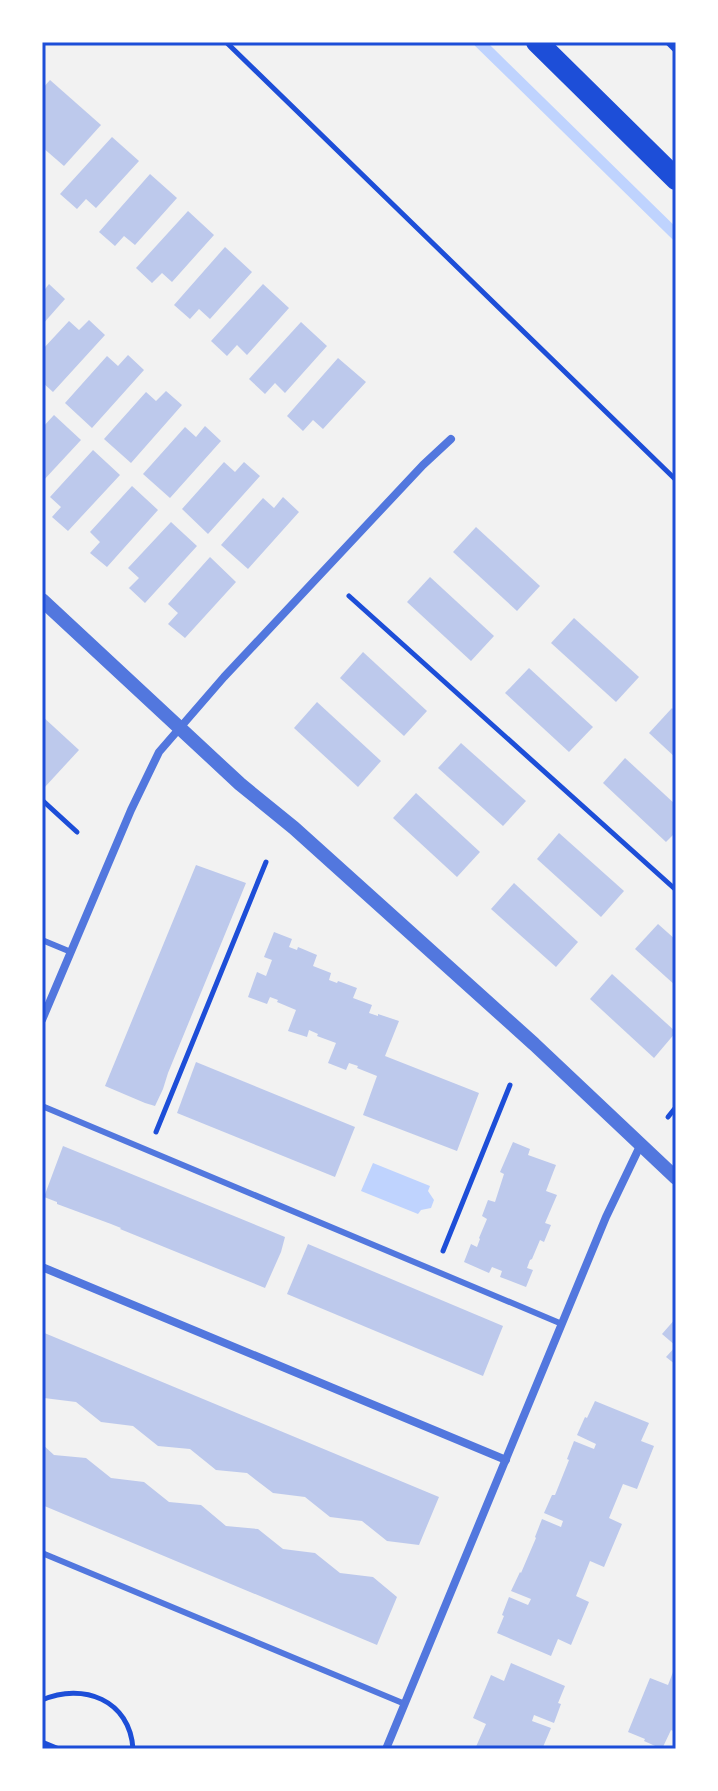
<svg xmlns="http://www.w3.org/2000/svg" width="718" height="1791" font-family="Raleway,sans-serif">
<rect width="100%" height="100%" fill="#f2f2f2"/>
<path fill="#bfd3fe" d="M373,1163L430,1186L428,1191L434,1200L431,1208L421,1210L418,1214L361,1191Z"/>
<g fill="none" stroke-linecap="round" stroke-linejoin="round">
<path stroke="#bfd3fe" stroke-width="11" d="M479,42L676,235"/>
</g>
<g fill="#bdc9ec">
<path d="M50,80L101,125L64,166L42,147V89Z"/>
<path d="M112,137L139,161L96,208L86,199L77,209L60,194Z"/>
<path d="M150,174L177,198L135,245L124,236L115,246L99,232Z"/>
<path d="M188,211L214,235L172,282L162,273L152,283L136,268Z"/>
<path d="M225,247L252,272L210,319L199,309L190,319L174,305Z"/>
<path d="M49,284L65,299L42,325V293Z"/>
<path d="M263,284L289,308L247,355L237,345L227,356L211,341Z"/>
<path d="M89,320L105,335L53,392L42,382V350L69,321L79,330Z"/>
<path d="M301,322L327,346L285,393L275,383L265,394L249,379Z"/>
<path d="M128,355L144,370L92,428L65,403L107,356L118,366Z"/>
<path d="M338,358L366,382L323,429L313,420L303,431L287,416Z"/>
<path d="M166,391L182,405L131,463L104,439L146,392L156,401Z"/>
<path d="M54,415L81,440L42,482V428Z"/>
<path d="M205,426L221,441L170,498L143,474L185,427L196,437Z"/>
<path d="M93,450L120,475L68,531L52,517L61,507L50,497Z"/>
<path d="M224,462L235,472L244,462L260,476L208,534L182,509Z"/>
<path d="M132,486L158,510L107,567L90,553L100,542L90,532Z"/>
<path d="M283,497L299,512L248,569L221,545L263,498L274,508Z"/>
<path d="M171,522L197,546L145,603L129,588L139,578L128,568Z"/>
<path d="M476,527L540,586L517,611L453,552Z"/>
<path d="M210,557L236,582L185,638L168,624L178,613L168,604Z"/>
<path d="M430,577L494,636L471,661L407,602Z"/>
<path d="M574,618L639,677L616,702L551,643Z"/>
<path d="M363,652L427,711L404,736L340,678Z"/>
<path d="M529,668L593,727L569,752L505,693Z"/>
<path d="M317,702L381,761L358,787L294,728Z"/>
<path d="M672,708L676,712V758L649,733Z"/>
<path d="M42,716L79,750L44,788L42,786Z"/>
<path d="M461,743L526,801L503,826L438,768Z"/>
<path d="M625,758L676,805V832L666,842L603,783Z"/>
<path d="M416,793L480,852L457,877L393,818Z"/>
<path d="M559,833L624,891L601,917L537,859Z"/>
<path d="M196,865L246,883L168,1073L163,1089L155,1106L145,1103L105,1086Z"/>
<path d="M514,883L578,942L556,967L491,909Z"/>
<path d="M658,924L676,940V986L635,949Z"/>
<path d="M274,932L292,939L289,947L297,950L298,947L317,955L313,966L331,973L329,980L337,983L338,981L357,988L353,998L372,1005L369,1013L378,1016V1014L399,1021L385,1056L479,1093L457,1151L363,1115L377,1076L357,1068L358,1066L349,1063L346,1070L328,1063L336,1043L317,1036L318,1034L309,1030L307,1037L288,1031L296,1010L277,1002L278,1000L270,997L267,1004L248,997L257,972L266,976L272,960L264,957Z"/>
<path d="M612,974L676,1032L654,1058L590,999Z"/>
<path d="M196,1062L355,1127L335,1177L177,1113Z"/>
<path d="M513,1142L530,1149L528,1155L556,1165L546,1191L557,1195L545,1223L551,1225L544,1242L540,1240L532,1259L530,1260L527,1268L533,1270L526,1287L500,1277L502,1271L492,1267L489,1273L464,1262L471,1244L477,1247L480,1239L479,1238L487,1219L482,1216L488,1200L495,1202L504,1174L500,1172Z"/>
<path d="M63,1146L285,1237L281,1252L265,1288L120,1229L121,1228L111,1224L57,1204V1202L44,1197Z"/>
<path d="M308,1244L503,1326L483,1376L287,1294Z"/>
<path d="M676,1318V1365L666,1357L676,1346L662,1334Z"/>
<path d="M42,1332L439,1497L419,1545L387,1541L362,1521L330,1517L305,1497L273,1493L247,1473L216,1470L190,1449L158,1446L133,1426L101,1422L76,1402L44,1398L42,1396Z"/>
<path d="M595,1401L649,1423L641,1441L654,1446L637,1489L623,1484L609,1518L622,1524L604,1567L590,1561L576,1596L589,1602L571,1645L558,1639L551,1656L497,1633L504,1616L502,1615L509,1597L528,1605L531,1599L511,1591L520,1572L521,1573L536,1538L535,1537L542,1519L561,1527L563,1521L544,1513L552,1495H555L569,1460L567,1459L574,1441L594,1449L596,1444L577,1435L585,1417L587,1418Z"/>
<path d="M42,1444L54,1455L86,1458L111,1478L144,1482L169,1502L201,1505L226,1526L258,1529L283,1549L315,1553L340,1573L373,1577L397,1597L377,1645L42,1505Z"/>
<path d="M511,1663L565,1686L558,1703L561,1704L554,1723L534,1715L532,1721L551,1728L543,1747L540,1746L539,1749H475L486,1724L473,1718L491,1675L504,1681Z"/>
<path d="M673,1672L676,1673V1732L671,1730L662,1749L644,1741L645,1739L628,1732L650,1678L668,1685Z"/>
</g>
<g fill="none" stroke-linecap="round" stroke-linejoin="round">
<g stroke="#1d4ed8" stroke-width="5">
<path d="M226,42L676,480"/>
<path d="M667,42L676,51"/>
<path d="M349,596L676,890"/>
<path d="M42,800L77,832"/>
<path d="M668,1117L676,1107"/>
<path d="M156,1132L266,862"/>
<path d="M443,1251L510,1085"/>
<path d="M42,1700C83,1682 130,1700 133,1749"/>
<path d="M42,1742L59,1749"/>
</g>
<g stroke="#5277de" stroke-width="6">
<path d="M42,940L71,952"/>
<path d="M42,1106L562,1324"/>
<path d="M42,1553L405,1704"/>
</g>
<g stroke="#5277de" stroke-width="8">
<path d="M42,1020L131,810L159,752L224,677L423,465L451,439"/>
<path d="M42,1267L506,1460"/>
<path d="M386,1749L606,1217L641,1144"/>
</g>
<path stroke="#5277de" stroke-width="14" d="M42,600L240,784L294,828L534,1044L676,1178"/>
<path stroke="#1d4ed8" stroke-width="22" d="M537,42L676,179"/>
</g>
<rect width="718" height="1791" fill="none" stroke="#ffffff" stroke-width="88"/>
<rect x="44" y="44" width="630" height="1703" fill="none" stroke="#1d4ed8" stroke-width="3"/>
</svg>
